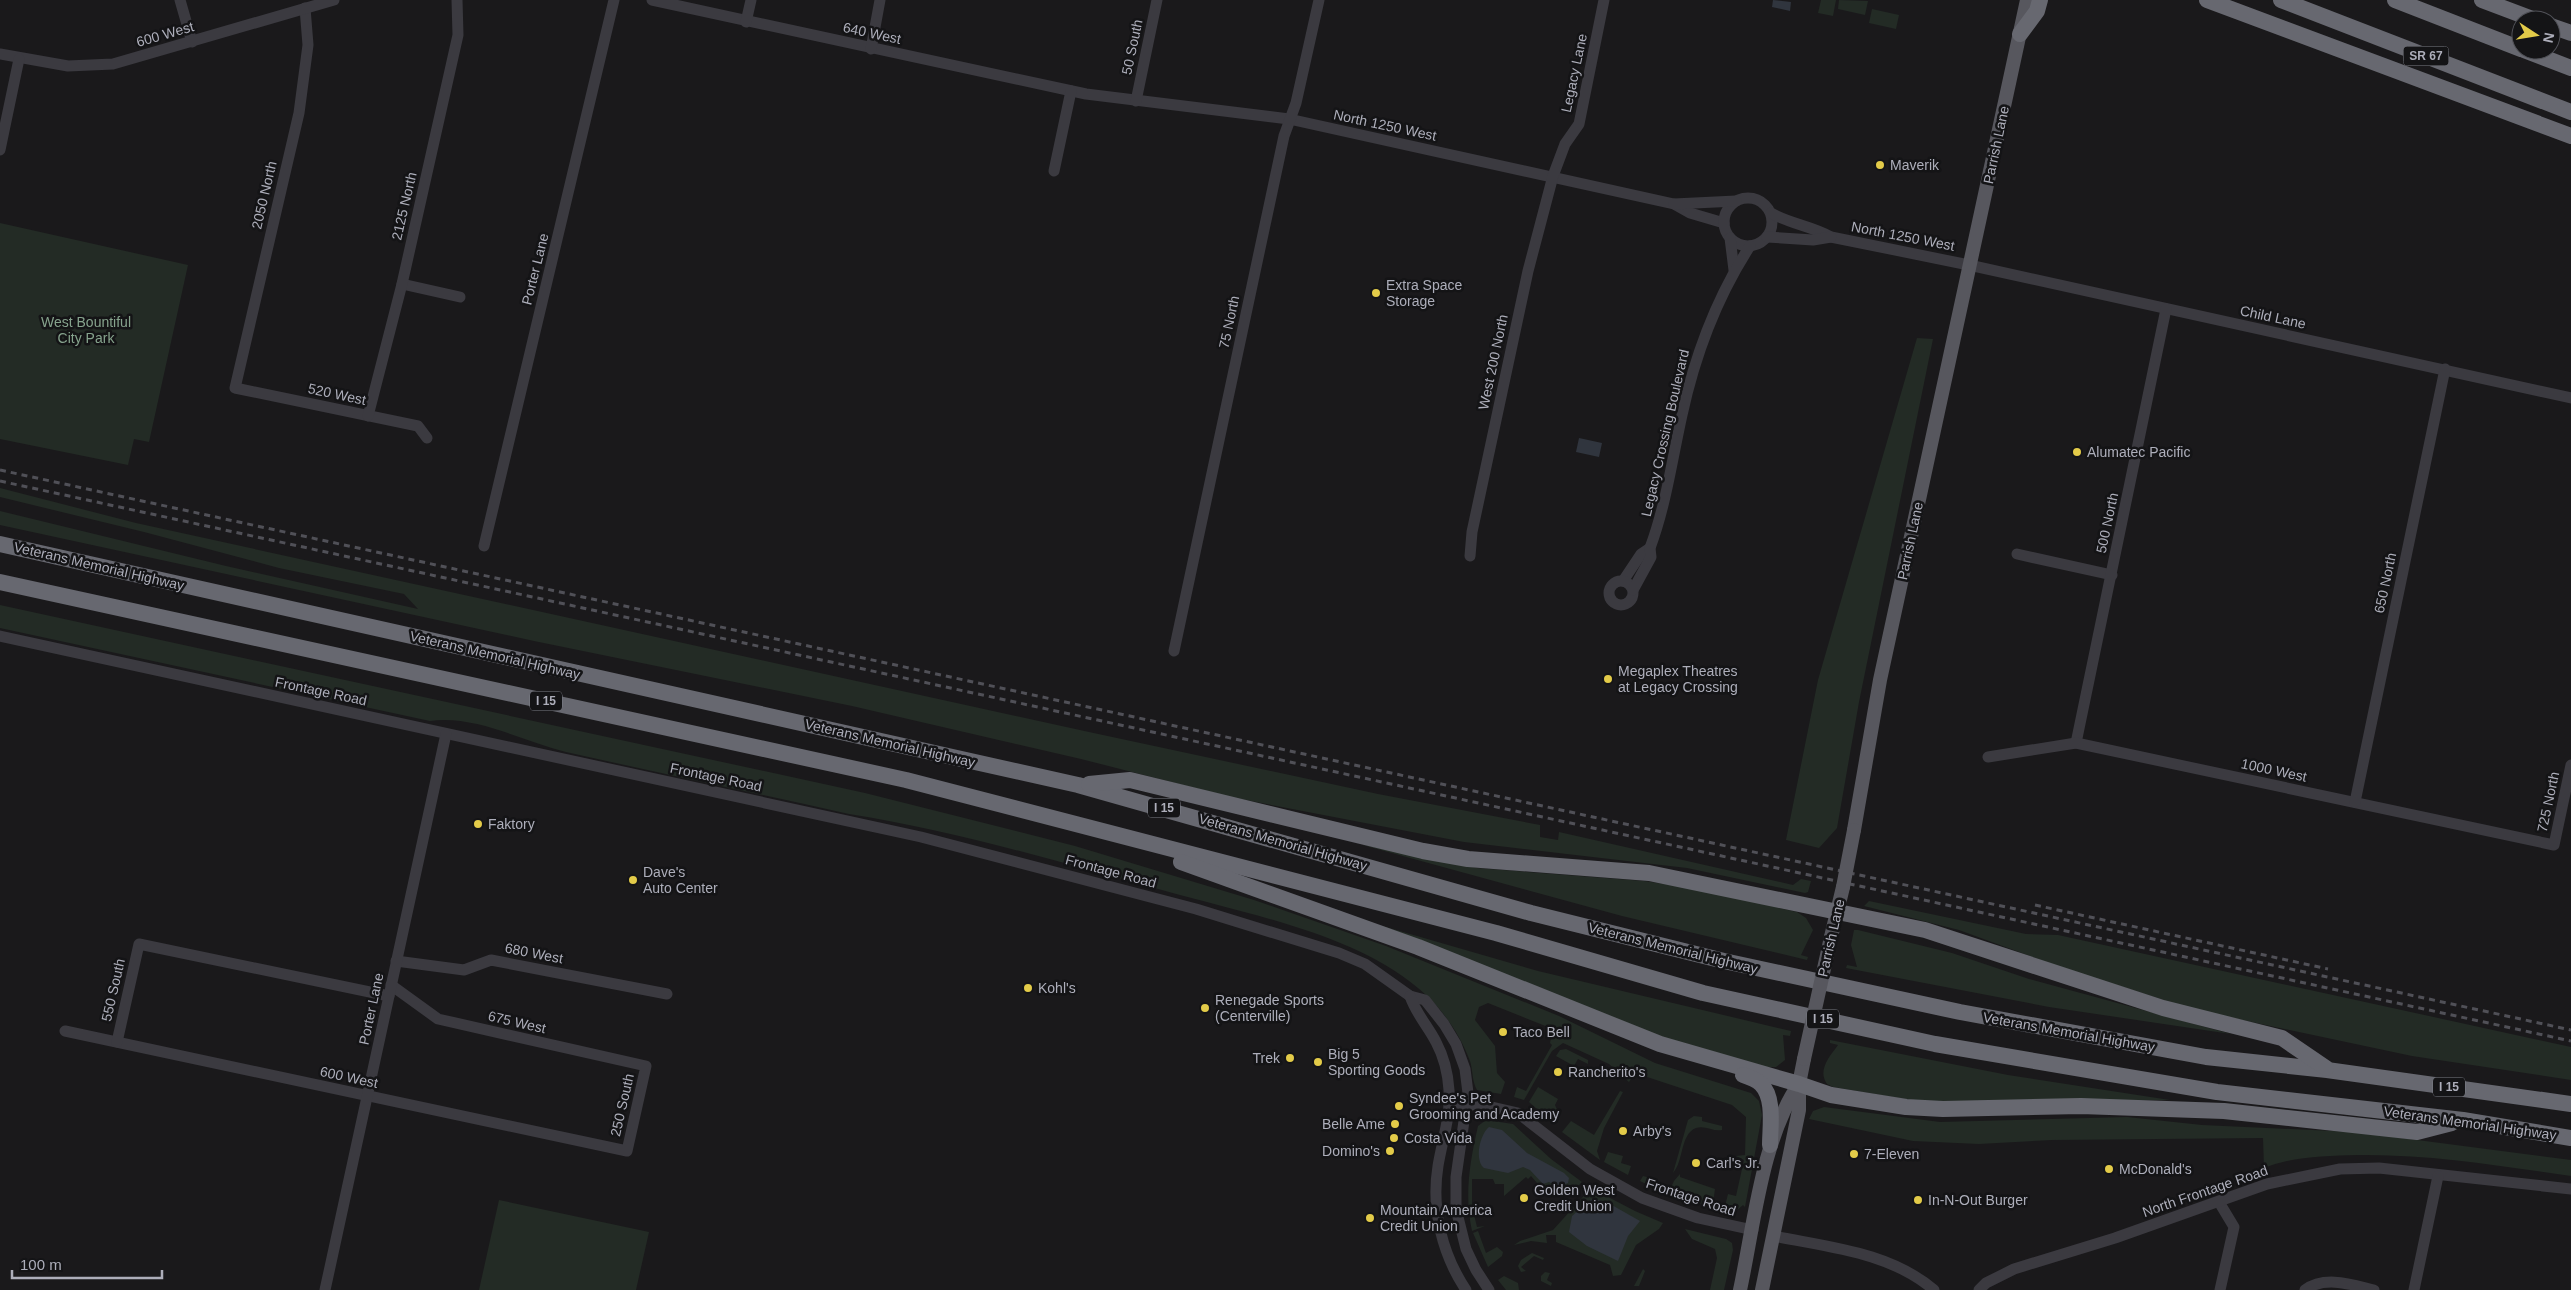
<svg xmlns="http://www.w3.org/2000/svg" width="2571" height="1290" font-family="Helvetica,sans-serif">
<rect width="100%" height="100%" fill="#1a191b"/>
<g fill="#232b25">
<path d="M1821,0H1836L1833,16L1818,13Z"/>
<path d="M1839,0L1868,1L1865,15L1838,9Z"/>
<path d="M1872,9L1899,15L1896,29L1869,23Z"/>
<path d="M0,223L188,265L149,442L134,439L128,465L0,439Z"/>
<path d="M1917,338L1933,339L1859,702L1837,828L1819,848L1786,840L1818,680Z"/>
<path d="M0,488L136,523L1089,732L1378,794L1540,825V837L1558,840L1559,832L1793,885L1801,879L1811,881L1808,892L1805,893L1687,868L1464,842L1230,797L1081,759L852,706L534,641L0,525V511L226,566L418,609L404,594L279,568L144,532L0,497Z"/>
<path d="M0,605L865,793L1075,846L1254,900L1386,946L1559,1016L1655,1063L1751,1093L1759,1101L1762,1115L1745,1207L1743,1205L1735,1212L1724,1210L1728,1194L1736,1196L1744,1160L1736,1156L1745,1155L1746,1117L1732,1105L1635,1073L1629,1082L1609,1064L1563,1043L1552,1051L1524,1100L1514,1097L1517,1087L1526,1091L1552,1045L1550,1043L1553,1029L1488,1003L1479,1007L1475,1020L1495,1046L1497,1073L1505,1082L1501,1094L1477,1090C1472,1082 1473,1070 1470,1061C1459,1032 1441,1007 1418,988C1354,934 1248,914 1169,892C1063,863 957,831 849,814C755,793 660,773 566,752C522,741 476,715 430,721L0,628Z"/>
<path d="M1359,844L1477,868L1644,881L1692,888L1797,912L1806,918L1813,930L1801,955L1808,957L1807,960L1622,916Z"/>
<path d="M1869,901L2026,934L2058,935L2571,1047V1080L2412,1056L2195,1010L2057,966L1959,930L1864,906Z"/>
<path d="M1379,925L1538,971L1791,1031L1790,1036L1783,1035L1785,1060L1776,1067H1766L1680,1045Z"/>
<path d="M1854,930H1858L1952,953L2029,979L2231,1034L2049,1007L1846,968L1847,965L1857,967L1851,945Z"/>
<path d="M1830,1040L2008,1075L2170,1100L1928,1103L1833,1087L1827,1084C1817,1070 1830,1056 1838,1045L1830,1043Z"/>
<path d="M1566,1049L1588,1060V1064L1578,1059L1574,1066L1556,1056L1560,1050Z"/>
<path d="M1538,1087L1558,1099L1555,1105L1559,1114L1554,1124L1529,1102Z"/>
<path d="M1620,1091L1623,1092L1604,1128L1597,1151L1600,1160L1562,1132L1571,1121L1594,1135Z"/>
<path d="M1824,1107L1940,1122L2127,1117L2202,1125L2356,1132L2571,1160V1176C2500,1166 2430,1154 2358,1155C2325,1156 2295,1156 2264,1168L2263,1138L2052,1140L1979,1144L1913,1141L1809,1119L1813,1111Z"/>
<path d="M1694,1116L1702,1117V1121L1722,1126V1130C1714,1132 1705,1125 1696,1128C1680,1134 1684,1161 1673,1173L1688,1120Z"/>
<path d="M1486,1120L1513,1124L1551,1159L1582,1182L1574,1190L1554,1194L1547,1187L1543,1190L1531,1176L1528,1179L1526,1177L1504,1196V1184H1495L1493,1179H1472V1206L1477,1227L1485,1226L1472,1231C1464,1194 1470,1161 1478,1126Z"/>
<path d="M1608,1152L1623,1156L1621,1163L1631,1166L1628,1175L1604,1162Z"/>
<path d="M1680,1174V1177L1715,1189L1713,1203L1707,1206L1668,1194L1674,1181Z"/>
<path d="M1643,1176L1658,1180L1656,1189L1640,1181Z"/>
<path d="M1591,1188L1635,1211L1663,1223L1659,1229L1636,1245L1621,1275L1613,1276L1610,1265L1556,1242V1235H1546L1547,1243L1531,1241L1514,1245L1520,1241L1553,1230Z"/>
<path d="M499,1200L649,1232L636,1290H479Z"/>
<path d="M1685,1229L1726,1239L1732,1243L1733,1250L1724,1290H1710L1717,1258L1715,1249L1692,1239Z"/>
<path d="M1478,1231L1486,1253L1497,1247L1503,1252L1502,1256L1488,1267L1473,1233Z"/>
<path d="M1532,1253L1544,1258L1543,1260L1534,1256L1521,1267L1526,1271L1521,1272L1518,1266L1521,1260Z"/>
<path d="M1643,1269L1645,1271L1639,1286H1634Z"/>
<path d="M1545,1272L1550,1273L1547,1280L1552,1283L1551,1286L1541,1281V1276Z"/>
<path d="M1504,1276L1518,1283L1519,1290H1506L1498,1280Z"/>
</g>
<g fill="#30353e">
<path d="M1773,0L1791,2L1790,11L1772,7Z"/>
<path d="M1579,438L1602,443L1599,457L1576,452Z"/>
<path d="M1489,1127L1502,1130L1527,1153L1564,1173L1569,1178L1568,1183L1558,1187L1549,1182L1543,1184L1530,1170L1523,1167L1508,1173L1484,1168C1474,1160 1480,1134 1489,1127Z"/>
<path d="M1593,1198L1610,1204L1640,1221L1628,1236L1618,1261L1587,1246L1569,1232L1572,1216Z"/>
</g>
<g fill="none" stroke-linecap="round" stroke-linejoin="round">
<g stroke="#3b3a40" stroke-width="11">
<path d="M180,0L192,42"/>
<path d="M652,0L1086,94L1289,119L1674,204L1690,213L1724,223"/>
<path d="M305,8L308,45L299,113L235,388L418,426L427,438"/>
<path d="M746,22L751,0"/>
<path d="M871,49L880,0"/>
<path d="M0,54L68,66L113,64L334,0"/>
<path d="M1136,101L1157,0"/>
<path d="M0,150L19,59"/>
<path d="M1054,171L1071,91"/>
<circle cx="1748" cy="222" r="24"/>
<path d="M1674,204L1736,201"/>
<path d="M1771,213C1790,224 1812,226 1831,237L1969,265L2571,398"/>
<path d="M1767,237L1813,240L1831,237"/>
<path d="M1730,238L1734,270"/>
<path d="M402,284L460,297"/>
<path d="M368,416L402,284L458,35L457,0"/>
<path d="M484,546L614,0"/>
<path d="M2017,554L2112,575"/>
<path d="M1470,556L1472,532L1528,271L1553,176L1565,144L1579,124L1604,0"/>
<path d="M1623,581L1641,554L1650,548"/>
<circle cx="1621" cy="593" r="12"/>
<path d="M1633,590L1651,557L1650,548C1666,505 1672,460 1682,415C1695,355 1717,297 1750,246"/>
<path d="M0,636L921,837L1196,909L1339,953L1365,964L1410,996L1425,1000L1444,1024L1456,1044L1465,1069L1468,1093L1456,1177V1209L1466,1249L1476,1270L1489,1290"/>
<path d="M1174,651L1284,136L1296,103L1319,0"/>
<path d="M2076,743L2166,309"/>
<path d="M1988,757L2076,743L2554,845L2571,765"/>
<path d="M2355,802L2445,369"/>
<path d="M396,961L464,970L491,960L667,994"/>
<path d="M1410,996C1416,1014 1428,1026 1436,1042C1444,1057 1448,1074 1449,1090C1451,1116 1442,1141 1438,1166C1431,1209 1442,1254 1466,1290"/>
<path d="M65,1031L627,1151L646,1066L438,1019L391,985"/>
<path d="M117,1042L139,944L389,996"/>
<path d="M1449,1105H1483L1518,1113L1590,1169L1642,1198L1698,1218L1753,1230"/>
<path d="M2219,1202L2234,1227L2220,1290"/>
<path d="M1774,1236C1828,1247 1890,1252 1934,1290"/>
<path d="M325,1290L446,734"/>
<path d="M1979,1290L1986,1283L2014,1269L2115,1238L2267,1184L2340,1169L2379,1168L2571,1189"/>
<path d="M2305,1290C2325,1275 2353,1285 2374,1290"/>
<path d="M2414,1290L2438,1176"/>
</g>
<g stroke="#57575e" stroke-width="14">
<path d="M1854,830L1880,680L2027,0"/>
<path d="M1831,937L1843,887"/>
<path d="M1740,1290C1754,1225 1762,1138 1799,1084"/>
<path d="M1762,1290L1799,1110V1084L1804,1059"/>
</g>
<g stroke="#676870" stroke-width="16">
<path d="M2207,0L2571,136"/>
<path d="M2281,0L2571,112"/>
<path d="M2395,0L2521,49"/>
<path d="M2482,0L2535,20"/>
<path d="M2551,26L2571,33"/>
<path d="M2020,34L2037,11L2040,0"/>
<path d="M2524,50L2571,68"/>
<path d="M0,544L1078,785L1531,913L1724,961L1960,1012L2206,1057L2327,1070L2571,1104"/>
<path d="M0,582L906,780L1496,933L1703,993L1935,1044L2217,1092L2463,1120L2571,1138"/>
<path d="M1089,784L1130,780L1423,851L1468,859L1649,873L1925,930L2163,1008L2282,1038L2326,1068"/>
<path d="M1181,862L1418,947L1660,1044L1799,1084L1831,1095L1906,1107L1943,1109L2081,1106L2224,1111L2417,1132L2452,1123"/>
<path d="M1743,1075C1749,1077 1757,1080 1761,1084C1775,1098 1770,1127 1770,1145"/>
</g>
<g stroke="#505057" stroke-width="3" stroke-dasharray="6 5" stroke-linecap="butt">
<path d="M0,470L2571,1030"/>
<path d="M0,481L2571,1041"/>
<path d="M2035,905L2328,969"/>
</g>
<g stroke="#57575e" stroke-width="14">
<path d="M1843,887L1854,830"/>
<path d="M1804,1059L1831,937"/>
</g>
</g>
<g fill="#e3cb49" stroke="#141416" stroke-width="2">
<circle cx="1880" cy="165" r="5"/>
<circle cx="1376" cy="293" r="5"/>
<circle cx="2077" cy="452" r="5"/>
<circle cx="1608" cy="679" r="5"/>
<circle cx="478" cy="824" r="5"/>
<circle cx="633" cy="880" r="5"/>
<circle cx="1028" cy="988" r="5"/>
<circle cx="1205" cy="1008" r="5"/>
<circle cx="1503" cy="1032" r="5"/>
<circle cx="1290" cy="1058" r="5"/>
<circle cx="1318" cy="1062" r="5"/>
<circle cx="1558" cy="1072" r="5"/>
<circle cx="1399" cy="1106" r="5"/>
<circle cx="1395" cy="1124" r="5"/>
<circle cx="1623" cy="1131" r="5"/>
<circle cx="1394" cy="1138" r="5"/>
<circle cx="1390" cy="1151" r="5"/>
<circle cx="1854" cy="1154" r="5"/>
<circle cx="1696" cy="1163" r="5"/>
<circle cx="2109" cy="1169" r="5"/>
<circle cx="1524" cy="1198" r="5"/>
<circle cx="1918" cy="1200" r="5"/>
<circle cx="1370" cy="1218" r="5"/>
</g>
<g text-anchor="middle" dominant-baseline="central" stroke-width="5" stroke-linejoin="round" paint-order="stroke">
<g fill="#141416" stroke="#7f8089" stroke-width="1">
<rect x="2403.5" y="46.5" width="45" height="19" rx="4"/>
<rect x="530" y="691.5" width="32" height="19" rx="4"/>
<rect x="1148" y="798.5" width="32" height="19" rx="4"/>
<rect x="1807" y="1009.5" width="32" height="19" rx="4"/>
<rect x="2433" y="1077.5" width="32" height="19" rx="4"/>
</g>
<g font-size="12" font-weight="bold" fill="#adaeba">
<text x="2426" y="56">SR 67</text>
<text x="546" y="701">I 15</text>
<text x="1164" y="808">I 15</text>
<text x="1823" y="1019">I 15</text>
<text x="2449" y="1087">I 15</text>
</g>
<g font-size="14" fill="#adaeba" stroke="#141416">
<text transform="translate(872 33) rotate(12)">640 West</text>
<text transform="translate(165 34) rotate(-16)">600 West</text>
<text transform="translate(1132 47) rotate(-78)">50 South</text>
<text transform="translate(1574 73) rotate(-78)">Legacy Lane</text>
<text transform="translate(1385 125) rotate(12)">North 1250 West</text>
<text transform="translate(1996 145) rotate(-78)">Parrish Lane</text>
<text transform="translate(264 195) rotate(-77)">2050 North</text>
<text transform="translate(404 206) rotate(-77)">2125 North</text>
<text transform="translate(1903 236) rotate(11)">North 1250 West</text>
<text transform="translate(535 269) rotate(-76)">Porter Lane</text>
<text transform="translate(2273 317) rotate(12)">Child Lane</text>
<text transform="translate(1229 322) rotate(-78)">75 North</text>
<text transform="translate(1493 362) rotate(-78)">West 200 North</text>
<text transform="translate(337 394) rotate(12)">520 West</text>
<text transform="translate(1665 433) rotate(-77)">Legacy Crossing Boulevard</text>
<text transform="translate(2107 523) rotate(-78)">500 North</text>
<text transform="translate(1910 541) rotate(-78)">Parrish Lane</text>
<text transform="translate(99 566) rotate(13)">Veterans Memorial Highway</text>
<text transform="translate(2385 583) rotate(-78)">650 North</text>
<text transform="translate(495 655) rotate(13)">Veterans Memorial Highway</text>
<text transform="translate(321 691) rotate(12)">Frontage Road</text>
<text transform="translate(890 743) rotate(13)">Veterans Memorial Highway</text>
<text transform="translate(2274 770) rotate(12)">1000 West</text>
<text transform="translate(716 777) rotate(12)">Frontage Road</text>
<text transform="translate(2548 802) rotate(-78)">725 North</text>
<text transform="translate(1283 842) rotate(16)">Veterans Memorial Highway</text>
<text transform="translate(1111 871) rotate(15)">Frontage Road</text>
<text transform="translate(1831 938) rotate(-77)">Parrish Lane</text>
<text transform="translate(1673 948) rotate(14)">Veterans Memorial Highway</text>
<text transform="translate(534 953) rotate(11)">680 West</text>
<text transform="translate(113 990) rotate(-77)">550 South</text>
<text transform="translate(371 1009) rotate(-78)">Porter Lane</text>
<text transform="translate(517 1022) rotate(13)">675 West</text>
<text transform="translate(2069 1032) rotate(10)">Veterans Memorial Highway</text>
<text transform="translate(349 1077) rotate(12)">600 West</text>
<text transform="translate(622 1105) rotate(-77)">250 South</text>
<text transform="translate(2470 1123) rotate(8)">Veterans Memorial Highway</text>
<text transform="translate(2205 1191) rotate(-19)">North Frontage Road</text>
<text transform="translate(1691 1197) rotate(18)">Frontage Road</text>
</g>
<g font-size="14" fill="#adaeba" stroke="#141416" text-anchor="start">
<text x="1890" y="165">Maverik</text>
<text x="1386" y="285">Extra Space<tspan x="1386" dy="16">Storage</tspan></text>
<text x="2087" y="452">Alumatec Pacific</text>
<text x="1618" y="671">Megaplex Theatres<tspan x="1618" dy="16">at Legacy Crossing</tspan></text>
<text x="488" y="824">Faktory</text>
<text x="643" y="872">Dave's<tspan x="643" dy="16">Auto Center</tspan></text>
<text x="1038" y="988">Kohl's</text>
<text x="1215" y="1000">Renegade Sports<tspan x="1215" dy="16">(Centerville)</tspan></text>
<text x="1513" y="1032">Taco Bell</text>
<text x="1328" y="1054">Big 5<tspan x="1328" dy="16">Sporting Goods</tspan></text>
<text x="1280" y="1058" text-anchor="end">Trek</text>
<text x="1568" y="1072">Rancherito's</text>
<text x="1409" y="1098">Syndee's Pet<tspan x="1409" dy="16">Grooming and Academy</tspan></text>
<text x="1385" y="1124" text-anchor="end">Belle Ame</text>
<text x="1633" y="1131">Arby's</text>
<text x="1404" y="1138">Costa Vida</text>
<text x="1380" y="1151" text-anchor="end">Domino's</text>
<text x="1864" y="1154">7-Eleven</text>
<text x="1706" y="1163">Carl's Jr.</text>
<text x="2119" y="1169">McDonald's</text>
<text x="1534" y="1190">Golden West<tspan x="1534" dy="16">Credit Union</tspan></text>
<text x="1928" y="1200">In-N-Out Burger</text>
<text x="1380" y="1210">Mountain America<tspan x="1380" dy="16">Credit Union</tspan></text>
</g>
<g font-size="14" fill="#86a38d" stroke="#141416">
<text x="86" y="322">West Bountiful<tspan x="86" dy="16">City Park</tspan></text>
</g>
</g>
<g transform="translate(2536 35) rotate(102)"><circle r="24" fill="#141416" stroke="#515258"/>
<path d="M0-4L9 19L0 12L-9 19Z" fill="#e3cb49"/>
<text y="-8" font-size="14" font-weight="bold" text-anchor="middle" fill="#adaeba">N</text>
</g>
<path d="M12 1270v8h150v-8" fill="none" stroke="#adaeba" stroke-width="2.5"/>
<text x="20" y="1270" font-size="15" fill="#adaeba" stroke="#141416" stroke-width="4" paint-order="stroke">100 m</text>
</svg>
